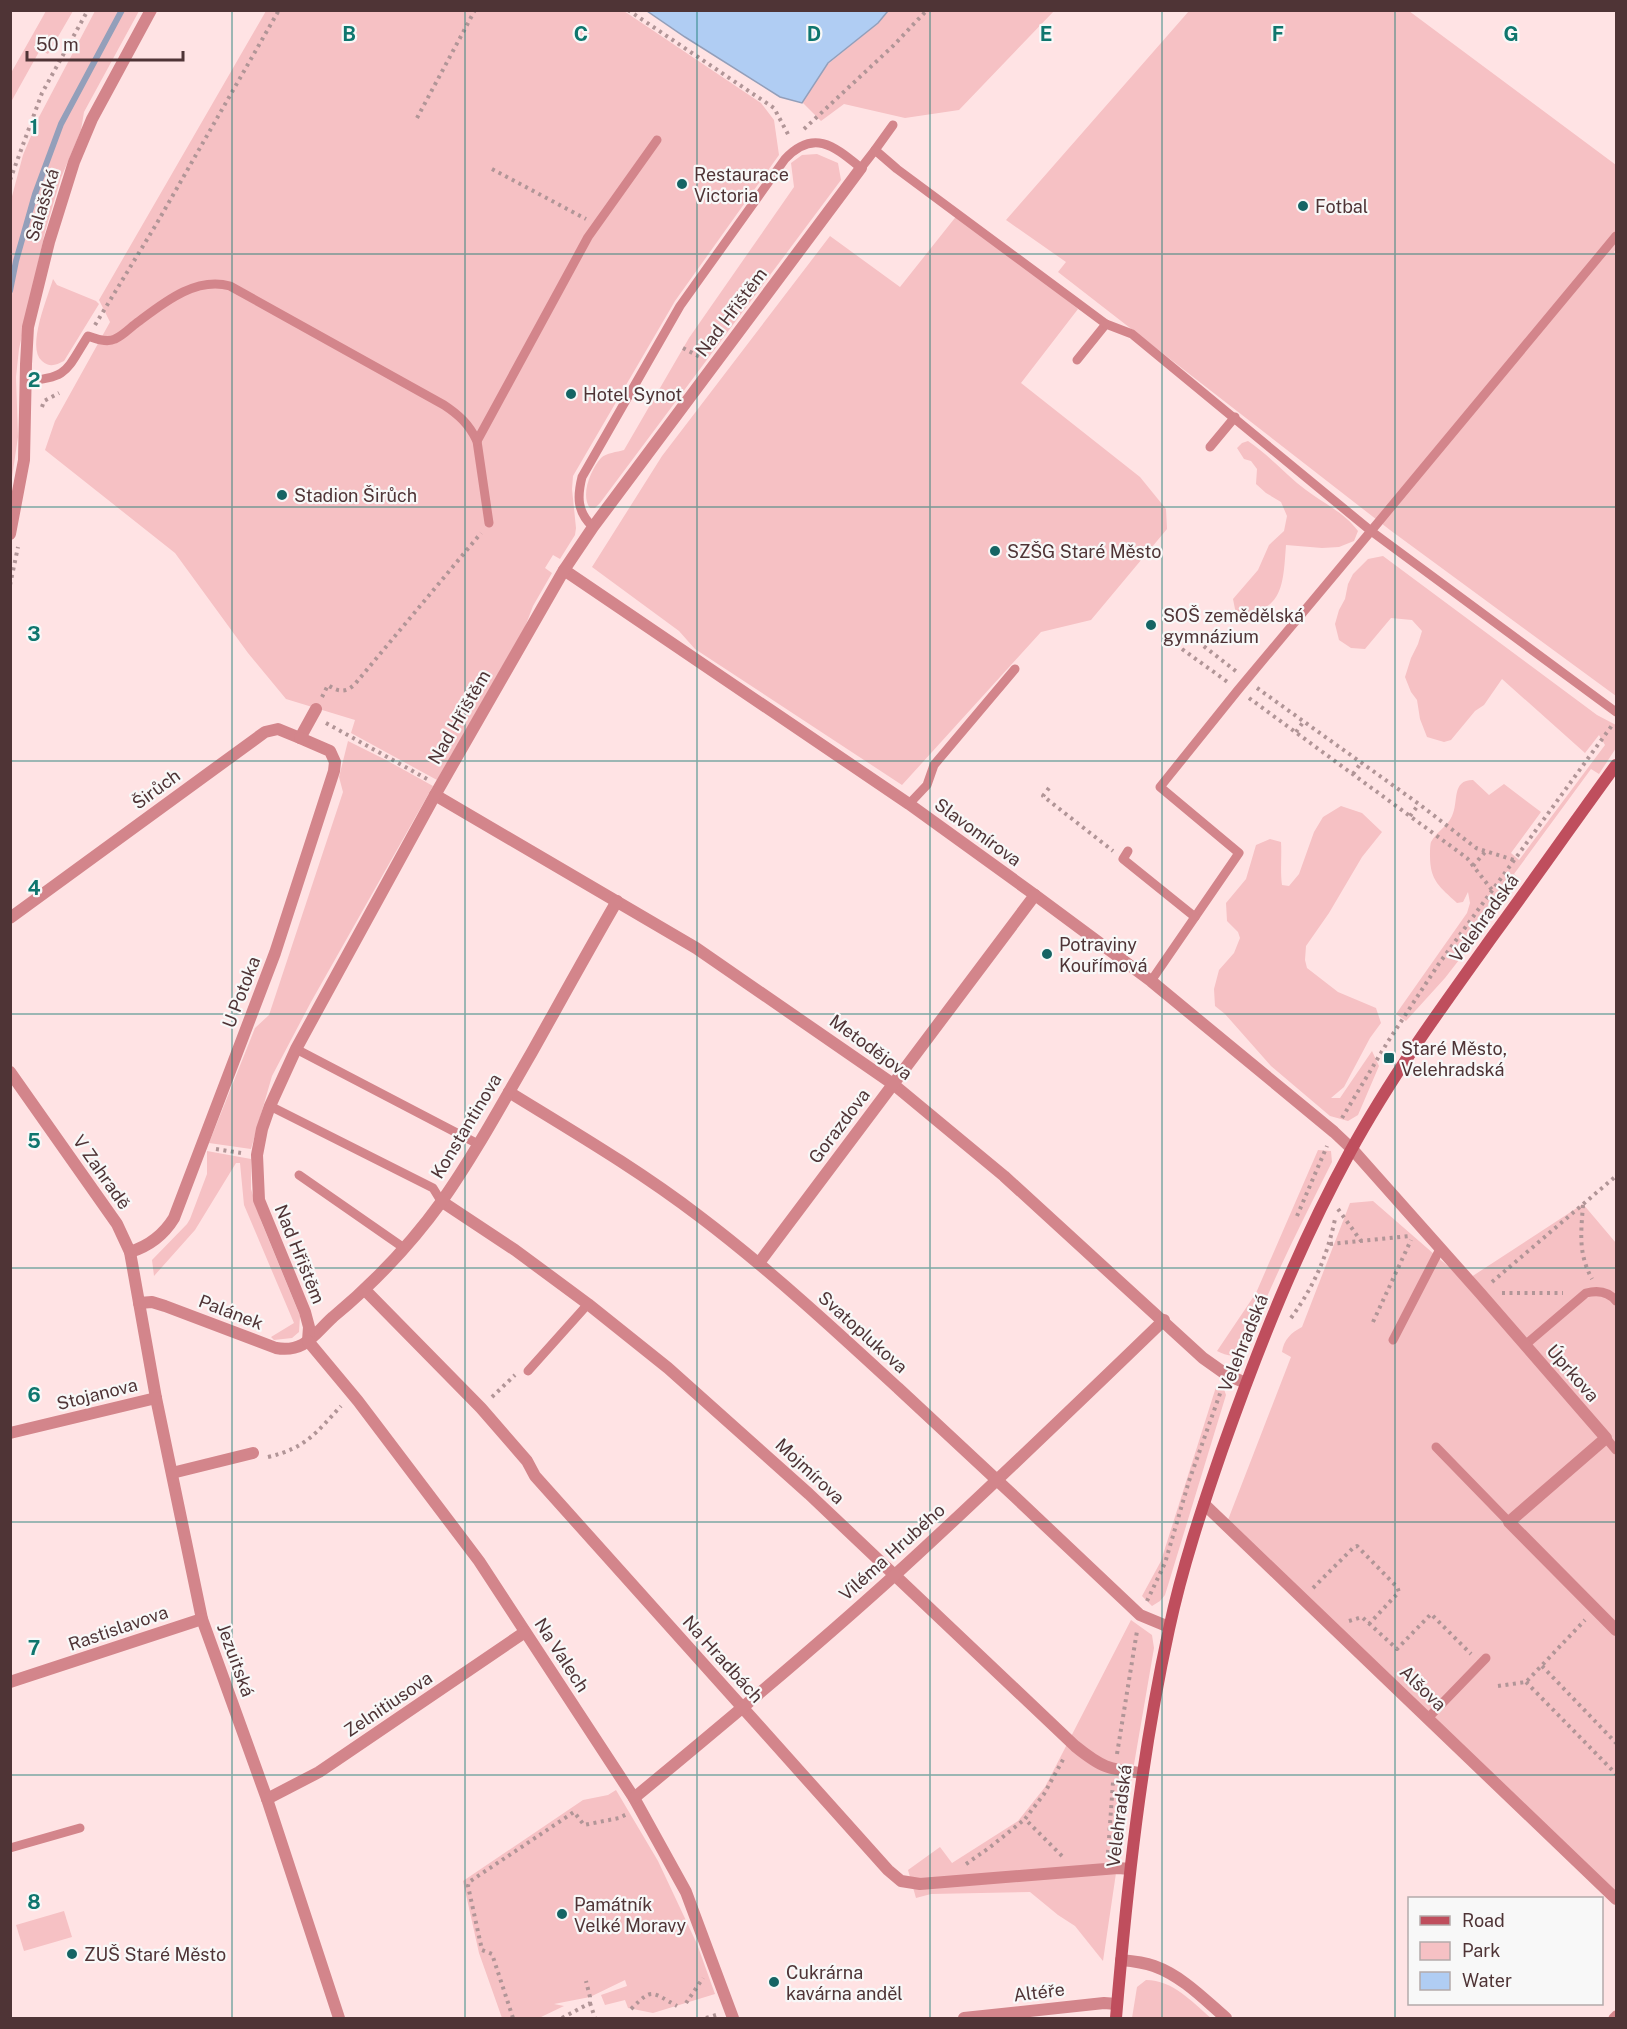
<svg xmlns="http://www.w3.org/2000/svg" width="1627" height="2029" font-family="'Public Sans',sans-serif">
<rect width="100%" height="100%" fill="#ffe3e4"/>
<g fill="#f6c1c4">
<path d="M46,11H73L48,54L40,50L11,102V73Z"/>
<path d="M95,11H139L84,112L81,130L61,178L45,232L19,349L16,377L18,437L11,484V200L23,155L39,117Z"/>
<path d="M266,11H624L761,103L774,120L779,155L675,301L573,476L572,489L576,528L575,535L560,559L553,555L545,568L552,573L533,606L525,627L437,780L351,733L355,720L286,699L248,653L175,553L45,450L55,421L110,322L99,300Z"/>
<path d="M889,11H1054L959,110L905,118L844,104L821,121L802,102L828,64L877,24Z"/>
<path d="M1189,11H1409L1616,165V249L1614,252L1616,255V696L1390,530L1058,272L1066,262L1006,220Z"/>
<path d="M817,154L838,163L841,180L838,184L600,503L595,508H590C580,495 591,469 601,458C606,453 617,452 624,450L689,338L794,187L791,163L802,155Z"/>
<path d="M958,214L1078,309L1021,383L1140,477L1166,509L1167,529L1091,620L1041,632L902,785L695,649L679,631L592,567L662,456L830,236L900,287Z"/>
<path d="M53,279L57,285L96,301L99,304L64,361C56,365 50,368 42,361C26,347 48,297 53,279Z"/>
<path d="M1248,441C1269,455 1286,475 1306,490C1324,504 1344,512 1358,531L1354,541L1339,547L1322,548L1286,545C1283,584 1284,613 1236,614L1233,599L1258,570L1269,545L1284,531L1287,516L1281,502L1266,493L1256,484L1257,469L1251,461L1244,459L1237,448L1242,443Z"/>
<path d="M1383,556L1597,715L1616,725V748L1599,774L1591,769L1514,874L1521,880L1445,978L1406,1021L1396,1014L1467,913L1470,903L1468,892L1463,902L1457,903C1440,887 1430,881 1430,856C1430,852 1430,845 1431,842C1436,832 1448,826 1452,816C1459,802 1451,780 1473,780L1489,795L1504,784L1541,812L1511,853L1519,860L1605,745L1599,735L1585,753L1502,679L1484,705L1475,711L1451,740L1444,742L1427,737L1420,719L1417,700L1411,692L1405,677L1411,658L1418,644L1422,631L1412,620L1391,618L1365,649L1351,648L1339,640L1335,624L1339,610L1345,599L1348,584L1353,574L1368,559Z"/>
<path d="M348,741L388,761L433,786L311,1002L272,1076L251,1149L209,1143L255,1028L269,1015L343,792L339,777Z"/>
<path d="M1341,806L1362,813L1382,832L1362,857L1329,913L1306,946L1305,960L1307,968L1338,992L1376,1008L1381,1023L1370,1038L1344,1087L1331,1098H1340L1372,1051L1379,1066L1358,1115L1348,1121L1330,1116L1271,1066L1225,1014L1215,1006L1214,989L1219,970L1234,953L1240,938L1238,932L1227,921L1226,903L1246,879L1256,845L1270,839L1281,842C1282,856 1280,870 1282,885L1289,886L1299,874L1314,832L1323,817Z"/>
<path d="M1318,1150L1331,1151L1332,1162C1301,1224 1269,1286 1245,1351C1237,1358 1226,1356 1217,1351L1256,1293Z"/>
<path d="M207,1151L251,1159V1189L261,1221L300,1316L299,1332L292,1338L274,1340L271,1337L294,1323L244,1205L240,1163H236L195,1230L154,1276L152,1260L187,1224L190,1219L207,1174Z"/>
<path d="M1373,1201L1465,1281L1583,1204L1616,1243V1899L1226,1525L1291,1357L1282,1352C1284,1339 1291,1333 1302,1327L1350,1203Z"/>
<path d="M1223,1386L1226,1395L1165,1595L1160,1601L1152,1606L1142,1596L1161,1561L1216,1387Z"/>
<path d="M1131,1620L1152,1635L1154,1648L1120,1846L1103,1961L1075,1926L1058,1915L1030,1892L931,1894L916,1898L908,1870L940,1847L952,1863L1018,1821L1045,1787Z"/>
<path d="M616,1790L658,1861L697,1944L715,1994L653,2013L628,2008L625,2000L605,2005L601,1995L627,1986L625,1980L590,1997L554,2004L564,2006L539,2018H502L479,1953L463,1881L583,1800L608,1795Z"/>
<path d="M64,1911L72,1937L24,1951L16,1925Z"/>
<path d="M1146,1980C1173,1980 1192,2002 1211,2018H1132L1137,1987Z"/>
</g>
<path fill="#b0cdf3" stroke="#939fba" stroke-width="1.5" d="M647,11H888L878,23L828,63L802,103L780,97L685,37Z"/>
<g fill="none" stroke-linecap="round" stroke-linejoin="round">
<path stroke="#939fba" stroke-width="6" d="M10,291L16,261L35,194L61,124L122,10"/>
<g stroke="#b19597" stroke-width="4" stroke-dasharray="3 4.5" stroke-linecap="butt">
<path d="M628,10L774,108L790,138"/>
<path d="M417,118L475,10"/>
<path d="M804,129L893,46L927,10"/>
<path d="M492,169L586,219"/>
<path d="M10,180L42,93L88,10"/>
<path d="M95,325L157,223L279,10"/>
<path d="M683,348L700,357"/>
<path d="M42,407L44,401L59,393"/>
<path d="M10,585L18,547"/>
<path d="M1192,637L1237,672"/>
<path d="M1182,649L1229,683"/>
<path d="M1257,688L1419,804L1476,848L1514,860"/>
<path d="M322,697L328,685C338,692 346,693 355,684L481,533"/>
<path d="M1249,698L1467,858L1492,890"/>
<path d="M326,723L427,779"/>
<path d="M1296,732L1304,721"/>
<path d="M1353,774L1361,763"/>
<path d="M1049,788L1043,796L1113,851"/>
<path d="M1410,816L1419,804"/>
<path d="M1473,866L1485,852"/>
<path d="M1342,1118L1387,1043L1438,965L1613,724"/>
<path d="M216,1149L241,1153"/>
<path d="M1583,1205C1581,1233 1578,1253 1592,1279"/>
<path d="M1338,1209L1361,1241"/>
<path d="M1297,1216L1327,1146"/>
<path d="M1330,1244L1410,1236"/>
<path d="M1492,1282L1616,1176"/>
<path d="M1502,1293H1563"/>
<path d="M1291,1318C1314,1286 1327,1257 1335,1219"/>
<path d="M1373,1322L1411,1240"/>
<path d="M1233,1362L1253,1317"/>
<path d="M492,1397L515,1375"/>
<path d="M268,1457C306,1448 316,1433 341,1406"/>
<path d="M1313,1588L1353,1548L1357,1546L1397,1587L1399,1592L1369,1624"/>
<path d="M1147,1601L1165,1563L1189,1481L1222,1388"/>
<path d="M1349,1621L1362,1617L1397,1649L1431,1614L1471,1654"/>
<path d="M1542,1666L1616,1743"/>
<path d="M1526,1682L1616,1774"/>
<path d="M1498,1686L1526,1682L1585,1620"/>
<path d="M1117,1754L1137,1631"/>
<path d="M1108,1853L1113,1782"/>
<path d="M1062,1856L1025,1819L1044,1794L1065,1756"/>
<path d="M966,1864L989,1848L1025,1819"/>
<path d="M590,2003L595,2018"/>
<path d="M686,2003L703,1978"/>
<path d="M631,2009C653,1987 651,1992 677,2006"/>
<path d="M513,2018L492,1954L482,1950L468,1886L469,1882L574,1812L584,1825L619,1818L627,1814"/>
<path d="M562,2018L590,2003V1997L586,1981"/>
<path d="M706,2018L716,2015"/>
</g>
<g stroke="#d3858b" stroke-width="9">
<path d="M875,150L893,125"/>
<path d="M1616,236L1371,531L1616,712"/>
<path d="M1077,360L1106,324L1132,334L1371,531L1238,690L1160,787L1239,853L1195,917"/>
<path d="M26,381C69,378 66,370 88,336C96,339 107,343 115,339C122,336 128,330 134,325C161,305 194,276 230,286L444,405C459,415 469,424 477,441L489,523"/>
<path d="M477,441L588,237L657,140"/>
<path d="M1210,447L1235,417"/>
<path d="M593,527C577,512 577,497 582,477L680,306L785,159C814,128 835,147 861,168L875,150L897,169L1106,324"/>
<path d="M909,804L927,785L934,765L1015,669"/>
<path d="M1128,851L1123,859L1195,917L1151,981"/>
<path d="M296,1049L478,1144"/>
<path d="M270,1106L433,1188L441,1201"/>
<path d="M299,1175L404,1248"/>
<path d="M1393,1340L1440,1249"/>
<path d="M1525,1345L1586,1293C1598,1290 1609,1292 1616,1301"/>
<path d="M528,1371L588,1304"/>
<path d="M1606,1438L1616,1450"/>
<path d="M1436,1447L1509,1522"/>
<path d="M1428,1718L1486,1658"/>
<path d="M10,1848L80,1828"/>
<path d="M1613,2018L1616,2015"/>
</g>
<g stroke="#d3858b" stroke-width="12">
<path d="M10,534L24,460L26,364L28,327L49,242L74,162L92,119L151,10"/>
<path d="M564,570L909,804L1035,895L1151,981L1334,1132L1352,1149L1480,1293L1606,1438L1509,1522L1616,1630"/>
<path d="M435,795L696,948L893,1084L1004,1176L1203,1358L1227,1375L1246,1383"/>
<path d="M10,918L265,732L278,729L300,738L316,709"/>
<path d="M10,1072L117,1224L130,1252L156,1398L202,1619L267,1799L339,2018"/>
<path d="M509,1092C574,1132 639,1170 699,1216C769,1269 834,1329 898,1388C979,1463 1060,1539 1140,1615L1169,1627"/>
<path d="M441,1201L515,1250L588,1304L668,1368L809,1494L1075,1746C1102,1768 1108,1769 1142,1773"/>
<path d="M130,1252C149,1246 163,1236 174,1218L275,953L334,771L335,762L330,751L300,738"/>
<path d="M759,1263L1035,895"/>
<path d="M365,1290L481,1408L527,1461L535,1476L888,1870L901,1881L920,1884L1118,1868L1130,1869"/>
<path d="M139,1303L152,1302L165,1306L276,1348C305,1353 314,1334 333,1317C374,1283 411,1244 442,1201C475,1154 503,1102 532,1052C560,1002 588,951 617,901"/>
<path d="M308,1341L309,1327L305,1312L259,1200L257,1155L262,1129L270,1106L296,1049L435,795L564,570L593,527L861,168"/>
<path d="M308,1341L358,1401L479,1561L634,1798L686,1892L733,2018"/>
<path d="M10,1433L156,1398"/>
<path d="M172,1473L253,1453"/>
<path d="M1204,1504L1616,1899"/>
<path d="M10,1682L202,1619"/>
<path d="M634,1798C722,1725 811,1651 896,1574C987,1491 1075,1406 1164,1320"/>
<path d="M267,1799L319,1772L525,1632"/>
<path d="M1121,1960C1132,1961 1143,1962 1154,1966C1182,1976 1204,1999 1226,2018"/>
<path d="M964,2018L1104,2003L1117,2004"/>
</g>
<path stroke="#bf4e5d" stroke-width="12" d="M1116,2018C1127,1888 1141,1757 1169,1629C1182,1568 1202,1508 1222,1450C1258,1348 1298,1247 1350,1152C1392,1075 1444,1004 1495,933C1536,877 1575,821 1616,765"/>
</g>
<path fill="none" stroke="#0f766e" stroke-width="1.5" stroke-opacity="0.55" d="M232,10V2018M465,10V2018M697,10V2018M930,10V2018M1162,10V2018M1395,10V2018M10,254H1616M10,507H1616M10,761H1616M10,1014H1616M10,1268H1616M10,1522H1616M10,1775H1616"/>
<g fill="#156464" stroke="#f8f8f8" stroke-width="2">
<circle cx="682" cy="184" r="6"/>
<circle cx="1303" cy="206" r="6"/>
<circle cx="571" cy="394" r="6"/>
<circle cx="282" cy="495" r="6"/>
<circle cx="995" cy="551" r="6"/>
<circle cx="1151" cy="625" r="6"/>
<circle cx="1047" cy="954" r="6"/>
<rect x="1383" y="1052" width="12" height="12" rx="3"/>
<circle cx="562" cy="1914" r="6"/>
<circle cx="72" cy="1954" r="6"/>
<circle cx="774" cy="1982" r="6"/>
</g>
<g text-anchor="middle" dominant-baseline="central" stroke-width="4.5" stroke-linejoin="round" paint-order="stroke">
<g font-size="18" fill="#4f3436" stroke="#f8f8f8" text-anchor="start">
<text x="694" y="174">Restaurace<tspan x="694" dy="21">Victoria</tspan></text>
<text x="1315" y="206">Fotbal</text>
<text x="583" y="394">Hotel Synot</text>
<text x="294" y="495">Stadion Širůch</text>
<text x="1007" y="551">SZŠG Staré Město</text>
<text x="1163" y="615">SOŠ zemědělská<tspan x="1163" dy="21">gymnázium</tspan></text>
<text x="1059" y="944">Potraviny<tspan x="1059" dy="21">Kouřímová</tspan></text>
<text x="1401" y="1048">Staré Město,<tspan x="1401" dy="21">Velehradská</tspan></text>
<text x="574" y="1904">Památník<tspan x="574" dy="21">Velké Moravy</tspan></text>
<text x="84" y="1954">ZUŠ Staré Město</text>
<text x="786" y="1972">Cukrárna<tspan x="786" dy="21">kavárna anděl</tspan></text>
</g>
<g font-size="18" fill="#4f3436" stroke="#f8f8f8">
<text transform="translate(42 205) rotate(-73)">Salašská</text>
<text transform="translate(731 312) rotate(-53)">Nad Hřištěm</text>
<text transform="translate(459 717) rotate(-60)">Nad Hřištěm</text>
<text transform="translate(156 789) rotate(-36)">Širůch</text>
<text transform="translate(978 832) rotate(36)">Slavomírova</text>
<text transform="translate(1484 918) rotate(-54)">Velehradská</text>
<text transform="translate(241 992) rotate(-69)">U Potoka</text>
<text transform="translate(871 1047) rotate(36)">Metodějova</text>
<text transform="translate(466 1126) rotate(-59)">Konstantinova</text>
<text transform="translate(839 1126) rotate(-53)">Gorazdova</text>
<text transform="translate(102 1172) rotate(55)">V Zahradě</text>
<text transform="translate(300 1254) rotate(68)">Nad Hřištěm</text>
<text transform="translate(231 1312) rotate(21)">Palánek</text>
<text transform="translate(863 1332) rotate(42)">Svatoplukova</text>
<text transform="translate(1243 1343) rotate(-68)">Velehradská</text>
<text transform="translate(1573 1373) rotate(49)">Úprkova</text>
<text transform="translate(97 1394) rotate(-14)">Stojanova</text>
<text transform="translate(810 1471) rotate(43)">Mojmírova</text>
<text transform="translate(892 1552) rotate(-42)">Viléma Hrubého</text>
<text transform="translate(118 1628) rotate(-19)">Rastislavova</text>
<text transform="translate(562 1655) rotate(57)">Na Valech</text>
<text transform="translate(723 1659) rotate(48)">Na Hradbách</text>
<text transform="translate(236 1660) rotate(70)">Jezuitská</text>
<text transform="translate(1423 1688) rotate(44)">Alšova</text>
<text transform="translate(388 1704) rotate(-34)">Zelnitiusova</text>
<text transform="translate(1119 1816) rotate(-83)">Velehradská</text>
<text transform="translate(1039 1992) rotate(-7)">Altéře</text>
</g>
</g>
<g font-size="20" text-anchor="middle" font-weight="bold" fill="#0f766e" stroke="#f8f8f8" stroke-width="4.5" stroke-linejoin="round" paint-order="stroke">
<text x="349" y="41">B</text>
<text x="581" y="41">C</text>
<text x="814" y="41">D</text>
<text x="1046" y="41">E</text>
<text x="1278" y="41">F</text>
<text x="1511" y="41">G</text>
<text x="34" y="134">1</text>
<text x="34" y="387">2</text>
<text x="34" y="641">3</text>
<text x="34" y="895">4</text>
<text x="34" y="1148">5</text>
<text x="34" y="1402">6</text>
<text x="34" y="1655">7</text>
<text x="34" y="1909">8</text>
</g>
<rect width="1627" height="2029" fill="none" stroke="#4f3436" stroke-width="24"/>
<rect x="1408" y="1897" width="195" height="108" fill="#f8f8f8" stroke="#b4aaaa" stroke-width="1.5"/>
<rect x="1420" y="1916" width="30" height="9" fill="#bf4e5d" stroke="#b4aaaa" stroke-width="1.5"/>
<text x="1462" y="1927" font-size="18" fill="#4f3436">Road</text>
<rect x="1420" y="1942" width="30" height="18" fill="#f6c1c4" stroke="#b4aaaa" stroke-width="1.5"/>
<text x="1462" y="1957" font-size="18" fill="#4f3436">Park</text>
<rect x="1420" y="1972" width="30" height="18" fill="#b0cdf3" stroke="#b4aaaa" stroke-width="1.5"/>
<text x="1462" y="1987" font-size="18" fill="#4f3436">Water</text>
<path d="M27 51v9h156v-9" fill="none" stroke="#4f3436" stroke-width="3"/>
<text x="36" y="51" font-size="18" fill="#4f3436" stroke="#f8f8f8" stroke-width="4.5" paint-order="stroke">50 m</text>
</svg>
